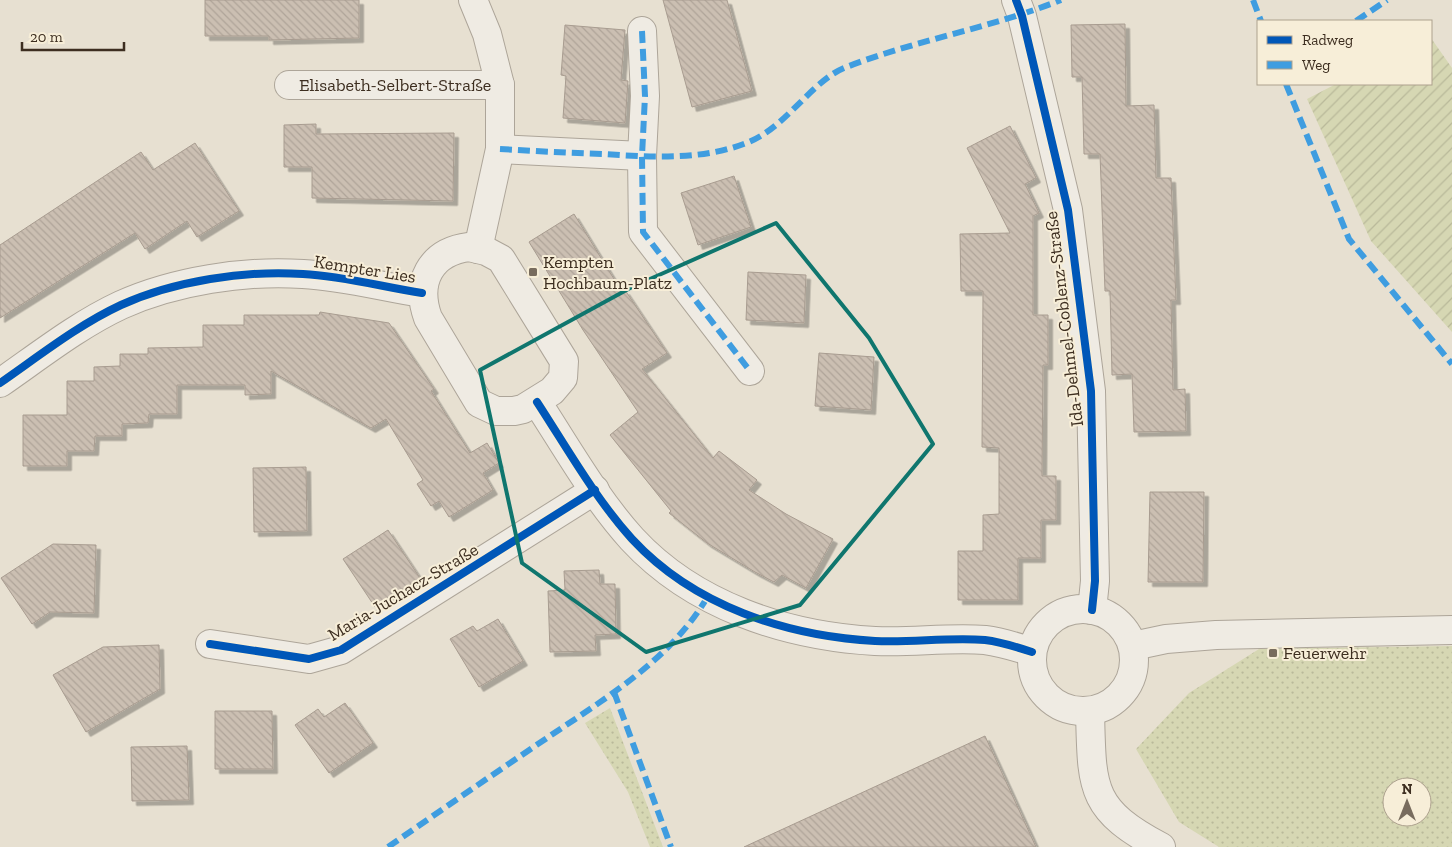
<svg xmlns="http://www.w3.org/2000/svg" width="1452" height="847" font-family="'Zilla Slab',serif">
<defs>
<pattern id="grass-dots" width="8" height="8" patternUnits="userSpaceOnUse" patternTransform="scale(1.25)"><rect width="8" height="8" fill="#d6d7b3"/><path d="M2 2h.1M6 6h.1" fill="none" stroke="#b9b99a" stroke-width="1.8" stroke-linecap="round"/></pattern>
<pattern id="garden-furrows" width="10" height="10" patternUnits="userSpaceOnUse" patternTransform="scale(1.25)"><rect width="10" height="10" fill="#d6d7b3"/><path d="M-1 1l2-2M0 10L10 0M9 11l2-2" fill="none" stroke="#b9b99a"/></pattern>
<pattern id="building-back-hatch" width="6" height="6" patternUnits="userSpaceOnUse" patternTransform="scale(1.25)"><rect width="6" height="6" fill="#cbbfb2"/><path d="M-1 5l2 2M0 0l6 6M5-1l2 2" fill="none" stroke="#afa499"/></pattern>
<filter id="shadow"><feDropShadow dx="4.5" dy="4.5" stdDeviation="0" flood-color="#0004"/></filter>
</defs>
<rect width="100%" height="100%" fill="#e7e0d1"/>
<g fill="url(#grass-dots)" fill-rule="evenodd">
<path d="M1452,646V847H1219L1179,822L1136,749L1189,693L1259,649ZM1392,787H1422V817H1392Z"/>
<path d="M610,708L663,847H650L628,792L585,723Z"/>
</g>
<path fill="url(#garden-furrows)" d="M1431,38L1452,68V332L1371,241L1307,99L1336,84H1431Z"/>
<g fill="url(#building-back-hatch)" stroke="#a89c90" filter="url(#shadow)">
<path d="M205,0H359V38L269,40V36H205Z"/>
<path d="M663,0H727L752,91L692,107Z"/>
<path d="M1125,24L1126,106L1154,105L1156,178H1171L1176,300H1171L1173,390L1185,389L1186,431L1134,432L1132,374L1112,375L1110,291H1105L1100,154H1084L1082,77H1072L1071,25Z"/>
<path d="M565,25L625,30L621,80L628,81L625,123L563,118L566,76L561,75Z"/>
<path d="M316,124V134L454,133L453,201L312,198V167H284V125Z"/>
<path d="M1010,126L1036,178L1025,184L1039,213L1033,216V315H1048V365H1043L1042,476H1056V520H1041V558H1018V600H958V551H983V515L999,514V448L982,447L983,291H961L960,234L1010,233L967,148Z"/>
<path d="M195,143L239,211L197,237L187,221L145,249L135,233L0,318V245L141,152L153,170Z"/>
<path d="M734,176L751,227L698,245L681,193Z"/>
<path d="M574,214L622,292L625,290L667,353L642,369L713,458L719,451L757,480L749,490L786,514L833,539L806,588L782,575L774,582L755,572L707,543L669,513L671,511L610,435L638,412L583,330L529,242Z"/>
<path d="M748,272L806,275L804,323L746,320Z"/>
<path d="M320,312L389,323L434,389L431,391L470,453L487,443L499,463L483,473L493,490L449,517L439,501L431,506L417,484L423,480L386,419L371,428L271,371V394L245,395V385H177V414H149L148,423L122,424V436H95L94,451H67V466H23V415H67V381H94V367L120,366V354H148V348L203,347V325H244V315H319Z"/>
<path d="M819,353L874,357L871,410L815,406Z"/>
<path d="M306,467L307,531L254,532L253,468Z"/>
<path d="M1150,492H1204L1203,582H1148Z"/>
<path d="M388,530L420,578L375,607L343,559Z"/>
<path d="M53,544L96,545L94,613L50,612L32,624L1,578Z"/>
<path d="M599,570L600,584H615L616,634L595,635L596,651L550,652L548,591L565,590L564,571Z"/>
<path d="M498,619L523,661L479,687L450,639L473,626L477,631Z"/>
<path d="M159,645L160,689L86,732L53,675L103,647Z"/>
<path d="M345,703L373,743L329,773L295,725L318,709L324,717Z"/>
<path d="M215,711H272L273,769H215Z"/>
<path d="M985,736L1036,847H744Z"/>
<path d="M187,746L189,800L132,801L131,747Z"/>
</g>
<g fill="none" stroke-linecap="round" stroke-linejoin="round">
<g stroke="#ada599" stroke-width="30">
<g id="minor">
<path d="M473,0L487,34L500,85V149L478,249"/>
<path d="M1016,0L1022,16L1068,210L1091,391L1095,581L1092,610"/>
<path d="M642,31L645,96L642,156L643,232L750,371"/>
<path id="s1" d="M289,85H500"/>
<path d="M500,149L642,156"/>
<path d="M469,247L486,251L501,259L564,361L563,378L552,391L523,409L514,411H496L479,403L428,318C415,282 430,252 469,247Z"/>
<path d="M0,383C39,356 78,325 121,305C174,281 245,270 303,274C343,276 383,287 422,293"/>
<path d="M537,402C567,448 595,498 632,539C694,606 786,636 875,641C911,643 948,637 985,640C1001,642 1017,647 1032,652"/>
<circle cx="1083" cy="660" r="51"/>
<path d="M210,644L309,659L341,650L595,490"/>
<path d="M1133,646L1166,639L1216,635L1452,630"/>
<path d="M1090,711C1092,788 1089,809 1161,847"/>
</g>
</g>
<use href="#minor" stroke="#efebe3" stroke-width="28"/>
<g stroke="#3f9de0" stroke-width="6" stroke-dasharray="12 6" stroke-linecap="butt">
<path d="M1253,0L1261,21"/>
<path d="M1356,21L1387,0"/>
<path d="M642,31L645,96L642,156L643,232L750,371"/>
<path d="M1286,84L1349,239L1452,364"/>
<path d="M500,149C534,151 568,153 603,154C651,157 702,161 749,142C787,126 811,82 844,68C915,40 991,28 1061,0"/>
<path d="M614,692L671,847"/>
<path d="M388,847C440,811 492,775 544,740C604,699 671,660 708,596"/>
</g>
<g stroke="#f7eed8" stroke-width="11">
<g id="cycleway">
<path d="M1016,0L1022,16L1068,210L1091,391L1095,581L1092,610"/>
<path d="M0,383C39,356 78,325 121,305C174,281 245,270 303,274C343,276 383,287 422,293"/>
<path d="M537,402C567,448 595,498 632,539C694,606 786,636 875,641C911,643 948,637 985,640C1001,642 1017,647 1032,652"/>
<path d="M210,644L309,659L341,650L595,490"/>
</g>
</g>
<use href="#cycleway" stroke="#0057b8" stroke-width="8"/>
</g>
<path fill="none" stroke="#0f766e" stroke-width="4" stroke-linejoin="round" d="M776,223L869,338L933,444L800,605L646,652L522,563L480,370L632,287Z"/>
<g fill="#786c5e" stroke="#f7eed8" stroke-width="2">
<rect x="528" y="267" width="10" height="10" rx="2.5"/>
<rect x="1268" y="648" width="10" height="10" rx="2.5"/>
</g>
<g text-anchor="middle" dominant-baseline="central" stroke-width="4" stroke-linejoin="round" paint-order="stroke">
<g font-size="18" fill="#3d2e20" stroke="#f7eed8">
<text stroke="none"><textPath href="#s1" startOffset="106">Elisabeth-Selbert-Straße</textPath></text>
<text transform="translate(365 269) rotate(9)">Kempter Lies</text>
<text transform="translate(1064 319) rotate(-97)">Ida-Dehmel-Coblenz-Straße</text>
<text transform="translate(403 592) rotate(-31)">Maria-Juchacz-Straße</text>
</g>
<g font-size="18" fill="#3d2e20" stroke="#f7eed8" text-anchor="start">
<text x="543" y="262">Kempten<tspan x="543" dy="21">Hochbaum-Platz</tspan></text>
<text x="1283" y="653">Feuerwehr</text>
</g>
</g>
<rect x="1257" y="20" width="175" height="65" fill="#f7eed8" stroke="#ada18e"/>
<rect x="1267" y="36" width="25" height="8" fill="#0057b8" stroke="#ada18e"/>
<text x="1302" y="45" font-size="15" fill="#3d2e20">Radweg</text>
<rect x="1267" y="61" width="25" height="8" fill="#3f9de0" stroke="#ada18e"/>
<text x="1302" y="70" font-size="15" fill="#3d2e20">Weg</text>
<g transform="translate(1407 802)"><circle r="24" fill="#f7eed8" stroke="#ada18e"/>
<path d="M0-4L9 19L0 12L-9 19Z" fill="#786c5e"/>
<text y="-8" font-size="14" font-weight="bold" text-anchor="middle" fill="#3d2e20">N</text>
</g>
<path d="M22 42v8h102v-8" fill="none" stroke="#3d2e20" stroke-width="2.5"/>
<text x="30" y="42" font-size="15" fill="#3d2e20" stroke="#f7eed8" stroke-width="4" paint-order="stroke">20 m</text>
</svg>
